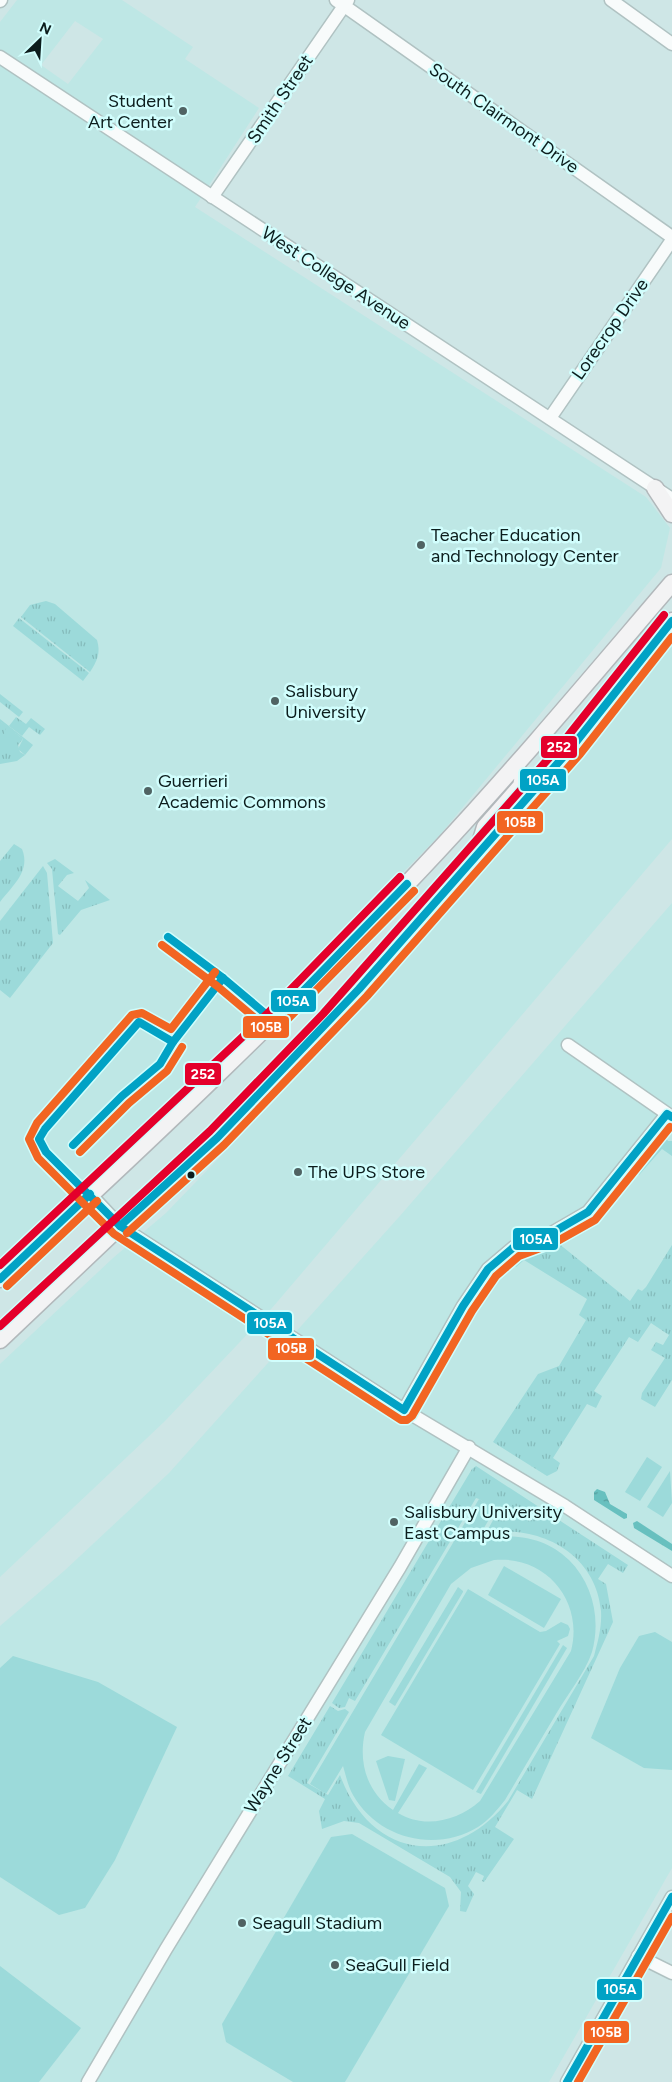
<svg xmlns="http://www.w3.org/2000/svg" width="672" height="2082" font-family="Figtree,sans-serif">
<defs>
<pattern id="grass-tufts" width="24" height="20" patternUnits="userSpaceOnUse" patternTransform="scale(1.25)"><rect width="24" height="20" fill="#9cdada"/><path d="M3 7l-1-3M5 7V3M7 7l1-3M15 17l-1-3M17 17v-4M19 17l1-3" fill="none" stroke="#85bbbb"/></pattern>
<pattern id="water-ripples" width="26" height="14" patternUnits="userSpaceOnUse" patternTransform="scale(1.25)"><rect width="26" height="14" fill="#68c0bf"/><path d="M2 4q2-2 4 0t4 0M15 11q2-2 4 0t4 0" fill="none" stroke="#549b9b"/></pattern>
</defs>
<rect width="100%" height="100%" fill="#cee6e6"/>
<g fill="#bee7e5" fill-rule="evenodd">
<path d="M17,0H122L193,47L185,59L259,108L195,207L646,497L670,528L661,568L439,836L337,939L0,1259V22ZM75,21L103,39L68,84L41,65Z"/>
<path d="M672,642V839L272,1308L165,1421L0,1577V1364L113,1258L166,1213L368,1003L545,798L561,773L572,766Z"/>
<path d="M672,903V1868L549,2082H0V1626L64,1571L169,1473L399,1217Z"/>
</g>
<g fill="url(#grass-tufts)">
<path d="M46,601L55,604L97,640C101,653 97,661 90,672L21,617L30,605Z"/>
<path d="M19,618L89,673L83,681L13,626Z"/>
<path d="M0,694L23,712L19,717L0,702Z"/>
<path d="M16,717L26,724L31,718L45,729L40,735L29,727L22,736L9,726Z"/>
<path d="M0,721L23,739L18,745L20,752L25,755L17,761L0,764Z"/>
<path d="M14,844L22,849C31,871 13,885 0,902V861Z"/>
<path d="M55,859L74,873L67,875L58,886L78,901L89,888L85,880L110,900L81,910L60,935L58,934L52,869L47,863Z"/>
<path d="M43,866L47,873L53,943L10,998L0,990V921Z"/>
<path d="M665,1136L668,1141H672V1156L662,1149L639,1175L634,1172Z"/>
<path d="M558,1243L630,1301L638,1289L642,1291L646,1287L672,1245V1380L655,1407L641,1399L642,1393L665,1358L651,1350L656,1342L663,1345L669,1335L651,1323L638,1342L629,1337L594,1391L602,1396L596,1408L587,1404L553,1458L560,1463L557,1471L547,1476L493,1442L538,1374L559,1366L586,1320L579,1315L587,1299L524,1260L516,1267L511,1262L522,1256Z"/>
<path d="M476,1466L628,1565L623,1573L608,1564L598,1579L606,1584L613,1622L532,1799L517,1790L495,1827L514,1839L484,1882L482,1881L484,1876L476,1872L468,1886L474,1894L466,1912L460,1911L461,1892L450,1877L359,1823L344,1821L322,1829L319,1811L325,1799L288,1776L330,1706L338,1711L345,1709L349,1712L307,1783L328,1795L340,1775C371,1859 452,1870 508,1801L594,1656C598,1641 602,1627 601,1611C596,1553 539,1524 486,1533L498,1511L479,1499L476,1498L355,1701L349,1698L345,1707L339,1708L332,1703L472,1469Z"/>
</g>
<g fill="#9cdada" fill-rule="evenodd">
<path d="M0,719L33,745L25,755L18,749L23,739L15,733L10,738L5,737L4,732L7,727L1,722L0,727Z"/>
<path d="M647,1457L662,1467L640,1501L625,1492Z"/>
<path d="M670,1471L672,1503L663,1517L647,1507Z"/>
<path d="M479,1499L495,1509L477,1540C510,1533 543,1535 569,1560C593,1584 601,1619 592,1652C585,1673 567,1695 556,1714C539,1743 522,1771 505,1800C497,1810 489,1820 478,1827C436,1853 378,1839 353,1795C348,1786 346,1776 343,1766L326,1794L310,1784ZM494,1560C546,1555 584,1601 571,1651L480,1801C458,1821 424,1829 398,1813L427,1768L419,1764L393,1810C367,1792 358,1763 365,1732L451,1584L471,1568Z"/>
<path d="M504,1566L561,1599L544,1628L488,1595Z"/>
<path d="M458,1587L463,1591V1592L395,1706L389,1702Z"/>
<path d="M468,1589L540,1632L546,1631L561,1622L568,1625L570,1629L568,1636L557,1641L560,1644L473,1790L381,1735Z"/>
<path d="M655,1632L672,1642V1770L644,1768L591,1738L620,1668L639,1636Z"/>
<path d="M563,1645L567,1648L481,1794L476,1792Z"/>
<path d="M13,1656L98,1682L177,1727L115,1860L85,1908L59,1915L0,1877V1668Z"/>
<path d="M388,1756L405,1759L395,1801L389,1800L376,1761Z"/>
<path d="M352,1834L445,1888L449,1906L345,2082H293L226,2042L222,2024L331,1837Z"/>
<path d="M0,1966L81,2028L39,2082H0Z"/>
</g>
<g fill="url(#water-ripples)">
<path d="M597,1489L605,1492L610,1504L627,1514V1518L624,1519L594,1500V1492Z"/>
<path d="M637,1521L672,1544V1551L634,1528L633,1523Z"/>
</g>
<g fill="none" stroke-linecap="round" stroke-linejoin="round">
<g stroke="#b0c2c2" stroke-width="15">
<g id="minor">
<path d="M336,0L672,237"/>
<path d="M611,0L672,44"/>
<path d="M0,1L1,0"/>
<path d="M0,57L672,499"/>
<path d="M212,197L348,0"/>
<path d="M550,418L672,240"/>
<path d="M568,1045L672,1117"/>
<path d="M90,1194L120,1226L404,1410L565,1506L672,1576"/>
<path d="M404,1410L463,1306L488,1269L514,1247L550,1234L588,1212L667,1114"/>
<path d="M638,1956L672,1973"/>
<path d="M88,2082L166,1949L400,1567L469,1447"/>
<path d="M567,2082L672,1897"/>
</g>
</g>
<g stroke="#b2b8bb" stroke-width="19">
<g id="major">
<path d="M655,488L672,514"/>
<path d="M478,850L485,827L521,786L523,776L514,768"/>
<path d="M0,1279C150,1141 299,1000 438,851C519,764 595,673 672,583"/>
<path d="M0,1340L120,1226L217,1138L330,1021L572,747L672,621"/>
</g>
</g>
<use href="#minor" stroke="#f8fbfb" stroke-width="12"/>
<use href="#major" stroke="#f3f3f4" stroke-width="16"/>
<g stroke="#d1fefd" stroke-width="11">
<g id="bus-1">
<path d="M168,937L223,978L274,1021L407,884"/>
<path d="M223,978L173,1042L139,1022L45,1129L39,1139L46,1152L120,1226L404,1410L463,1306L488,1269L514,1247L550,1234L588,1212L667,1114L672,1117"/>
<path d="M73,1145L122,1096L160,1064L173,1042"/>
<path d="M120,1226L217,1138L359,989L572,747L672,621"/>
<path d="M0,1279L90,1194"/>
<path d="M567,2082L672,1897"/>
</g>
</g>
<g stroke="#d1fefd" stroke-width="11">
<g id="bus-2">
<path d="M162,945L217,986L268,1029L276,1031L414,891"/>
<path d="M215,972L171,1029L142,1013L132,1015L37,1123L29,1139L38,1158L114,1234L401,1420H407L412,1416L472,1311L496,1276L519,1256L554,1243L595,1220L670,1127"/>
<path d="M80,1152L129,1103L167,1071L182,1047"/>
<path d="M127,1233L224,1145L367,996L580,754L672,637"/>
<path d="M7,1286L97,1201"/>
<path d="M578,2082L672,1917"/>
</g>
</g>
<g stroke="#d1fefd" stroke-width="11">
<g id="bus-3">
<path d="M0,1265L267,1014L400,877"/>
<path d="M0,1326L210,1131L323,1014L564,741L664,615"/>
</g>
</g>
<use href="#bus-1" stroke="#01a2c5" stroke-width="8"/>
<use href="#bus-2" stroke="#f26522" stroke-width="8"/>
<use href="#bus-3" stroke="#e4002b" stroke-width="8"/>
</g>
<g fill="#506363" stroke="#d1fefd" stroke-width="2">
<circle cx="183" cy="111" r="5"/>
<circle cx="421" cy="545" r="5"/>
<circle cx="275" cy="701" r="5"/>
<circle cx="148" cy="791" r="5"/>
<circle cx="298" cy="1172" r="5"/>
<circle cx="394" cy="1522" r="5"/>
<circle cx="242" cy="1923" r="5"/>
<circle cx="335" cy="1965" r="5"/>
</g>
<circle fill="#0c1d1d" stroke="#d1fefd" stroke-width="2" cx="191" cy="1175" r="4.5"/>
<g text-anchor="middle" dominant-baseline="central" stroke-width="5" stroke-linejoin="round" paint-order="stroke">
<g font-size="18" fill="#0c1d1d" stroke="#d1fefd">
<text transform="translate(280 99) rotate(-56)">Smith Street</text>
<text transform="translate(504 118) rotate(35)">South Clairmont Drive</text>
<text transform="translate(336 278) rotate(33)">West College Avenue</text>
<text transform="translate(610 329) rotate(-55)">Lorecrop Drive</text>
<text transform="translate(278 1765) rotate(-58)">Wayne Street</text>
</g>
<g font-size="18" fill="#0c1d1d" stroke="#d1fefd" text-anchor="start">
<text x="173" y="101" text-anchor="end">Student<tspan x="173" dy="21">Art Center</tspan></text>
<text x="431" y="535">Teacher Education<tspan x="431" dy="21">and Technology Center</tspan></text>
<text x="285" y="691">Salisbury<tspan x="285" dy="21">University</tspan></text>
<text x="158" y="781">Guerrieri<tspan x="158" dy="21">Academic Commons</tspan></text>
<text x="308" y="1172">The UPS Store</text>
<text x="404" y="1512">Salisbury University<tspan x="404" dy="21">East Campus</tspan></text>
<text x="252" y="1923">Seagull Stadium</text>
<text x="345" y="1965">SeaGull Field</text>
</g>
</g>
<g stroke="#d1fefd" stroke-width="2">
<rect x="540" y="735" width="38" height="24" rx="5" fill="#e4002b"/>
<rect x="519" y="768" width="48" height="24" rx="5" fill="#01a2c5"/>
<rect x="496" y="810" width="48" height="24" rx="5" fill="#f26522"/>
<rect x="270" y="989" width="47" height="24" rx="5" fill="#01a2c5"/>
<rect x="242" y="1015" width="48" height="24" rx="5" fill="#f26522"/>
<rect x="184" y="1062" width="38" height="24" rx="5" fill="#e4002b"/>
<rect x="512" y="1227" width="47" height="24" rx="5" fill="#01a2c5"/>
<rect x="246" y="1311" width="47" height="24" rx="5" fill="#01a2c5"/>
<rect x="267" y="1337" width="48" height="24" rx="5" fill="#f26522"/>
<rect x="596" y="1978" width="47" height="23" rx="5" fill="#01a2c5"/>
<rect x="583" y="2020" width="47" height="24" rx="5" fill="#f26522"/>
</g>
<g font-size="14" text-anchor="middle" font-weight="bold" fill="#fff">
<text x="559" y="752">252</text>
<text x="543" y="785">105A</text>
<text x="520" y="827">105B</text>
<text x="293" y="1006">105A</text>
<text x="266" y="1032">105B</text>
<text x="203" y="1079">252</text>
<text x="536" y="1244">105A</text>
<text x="270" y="1328">105A</text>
<text x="291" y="1353">105B</text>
<text x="620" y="1994">105A</text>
<text x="606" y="2037">105B</text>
</g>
<g transform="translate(40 40) rotate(25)" stroke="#d1fefd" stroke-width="4" paint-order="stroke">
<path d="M0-4L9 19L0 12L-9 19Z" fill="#0c1d1d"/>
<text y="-8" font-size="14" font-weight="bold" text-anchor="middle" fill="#0c1d1d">N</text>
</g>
</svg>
